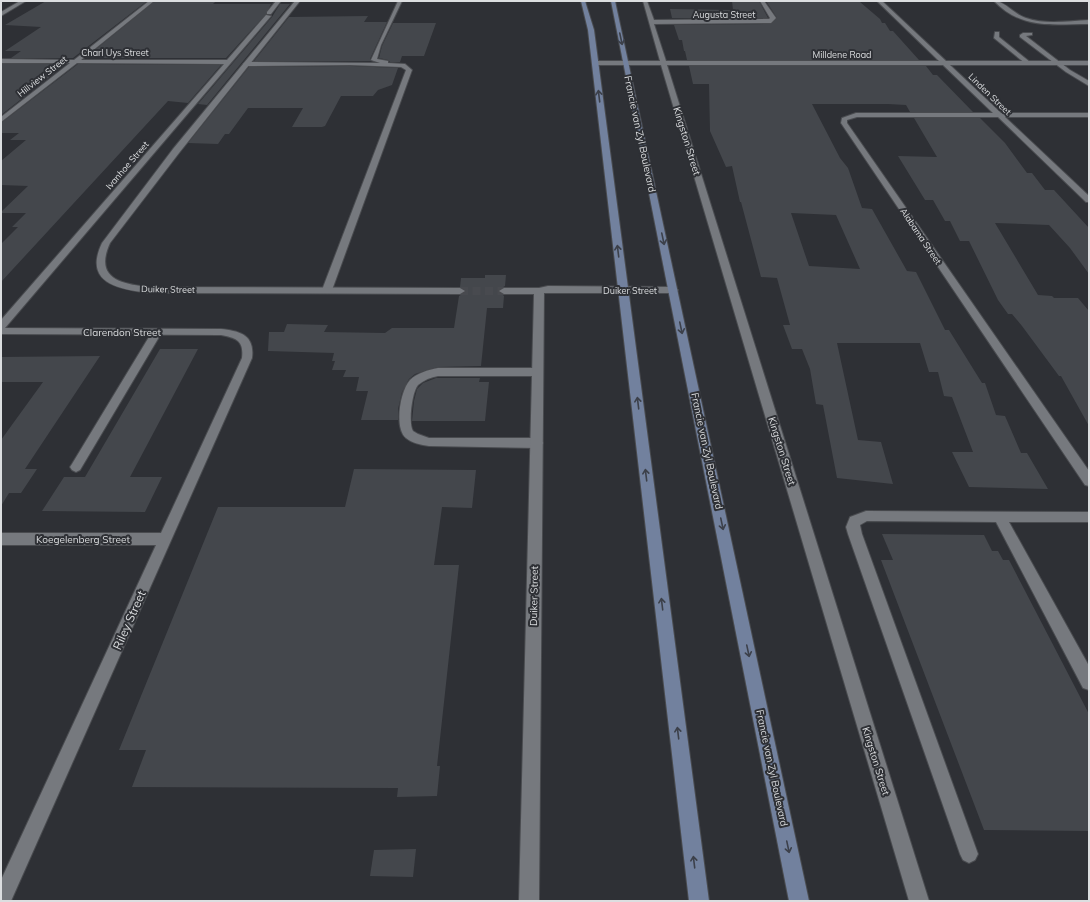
<svg xmlns="http://www.w3.org/2000/svg" width="1090" height="902" font-family="Mulish,sans-serif">
<rect width="100%" height="100%" fill="#2e3035"/>
<g fill="#44474c" fill-rule="evenodd">
<path d="M46,1H147L73,58H11L21,51H5L41,27L5,25Z"/>
<path d="M155,1H216L213,4H271L266,14L226,58H85Z"/>
<path d="M732,1H759L768,18H672L670,9L733,10Z"/>
<path d="M766,1L860,2L880,19L882,23H885L890,31H893L919,60H687L685,51H684L682,40H679L674,25L771,24L777,18Z"/>
<path d="M280,4H290L207,105L198,104L272,17Z"/>
<path d="M368,16L364,22H387L370,59L371,61H254L289,17Z"/>
<path d="M393,23H436L424,56H402L400,62H390L388,60L379,58L382,46Z"/>
<path d="M1,64H66L1,115Z"/>
<path d="M78,64L221,65L188,103L168,101L1,282V244L18,227H12L26,213H1V212L28,186L1,185V161L26,140H10L19,133H1V123Z"/>
<path d="M350,66L398,68L392,85L378,90L373,96H341L325,126L322,127H292L303,108H248L229,134H225L218,144L188,143L249,67Z"/>
<path d="M689,66H926L933,75H937L973,112H910L906,105L888,104H812L840,158L848,168L862,208L872,209L907,271L916,272L945,330H949L982,383H985L996,415L1005,416L1021,453H1027L1048,489L969,487L952,452H973L952,397L944,396L938,372H929L920,343H837L858,440L881,442L893,484L837,478L823,405L816,404L810,369L802,349H792L783,325H790L777,278L761,277L741,202H740L732,166L726,167L710,131L709,84H693ZM791,213L836,215L860,269L809,266Z"/>
<path d="M914,118H980L1005,143L1027,173H1032L1045,190H1054L1089,228V274L1070,248L1049,225L995,223L1038,295L1052,296L1054,298H1078L1089,311V426L1061,376H1059L1022,326L1012,314H1008L998,300L969,241H960L950,221H945L933,200H925L898,156L937,157Z"/>
<path d="M485,275H506L505,286L498,290L504,296L503,308H487L481,366L438,367L415,374L409,379L402,392L398,409V420H361L368,391H356L359,377H343L346,370H332L335,361H332L334,353L268,351L269,332H284L287,324L328,325L324,332L385,333L392,328H454L459,296L466,292L460,287L461,278H485Z"/>
<path d="M160,349H198L130,477H162L145,512L42,511L64,477H85Z"/>
<path d="M100,356L25,469H37L21,493H9L1,506V440L43,382H1V357Z"/>
<path d="M436,378H480L479,382H489L485,421H412L414,401L417,389L423,383Z"/>
<path d="M354,469L476,470L472,508L442,507L434,565H459L437,766H440L437,796L397,797L398,788L132,787L146,750H119L218,507H345Z"/>
<path d="M882,534L984,535L992,551H998L1003,560H1009L1089,714V831L984,830L881,560H893Z"/>
<path d="M416,849L413,877L370,876L374,850Z"/>
</g>
<g fill="none" stroke-linecap="round" stroke-linejoin="round">
<path stroke="#484a4f" stroke-width="8" stroke-dasharray="8 4.5" stroke-linecap="butt" d="M460,291H504"/>
<g stroke="#494b4f" stroke-width="2">
<g id="lane">
<path d="M276,1H281L271,14H267V12Z"/>
<path d="M398,1H402L381,45L377,59L388,61V63L405,64L412,70L332,290L327,293L322,290L406,70L401,67L350,65L246,66L243,64L246,62L380,63L371,60Z"/>
<path d="M995,32H999V37L1030,62V64H1026L994,38Z"/>
<path d="M1023,33H1032V35L1026,36L1070,70L1089,81V86L1066,72L1020,37V35Z"/>
<path d="M157,329L162,332L80,470L76,472L72,470L70,467L72,464L152,332Z"/>
<path d="M438,368H538L542,369L543,372L542,375L538,376H438C431,377 424,380 418,385C412,392 408,423 413,431L418,434L429,438H537L541,440L543,443L541,446L537,448L429,446C421,445 412,443 406,438C394,428 400,391 410,380C417,373 428,370 438,368Z"/>
<path d="M866,511L1089,512V522H1009L1089,666V690L1083,688L996,522L867,521L860,525L862,534L978,854L975,860L969,863L963,860L960,854L848,534L846,527L850,517Z"/>
</g>
</g>
<g stroke="#494b4f" stroke-width="2">
<g id="street">
<path d="M20,1H26L1,16V12Z"/>
<path d="M149,1H154L81,60H227L266,15L271,16L5,328L221,329C240,331 255,335 252,358L11,901H1V880L156,545H1V533H161L242,358C244,341 237,338 221,335L1,334V320L224,64L77,63L1,122V117L70,63H1V59L74,60Z"/>
<path d="M295,1H300L179,153L110,243C94,278 120,284 149,287L460,288L465,291L460,294L149,293C118,289 83,283 102,243L173,149Z"/>
<path d="M643,1H647L654,20L769,19L770,18L760,1H764L776,18L771,23L654,24L666,61H939L877,1H882L946,61H1089V65H950L1001,113H1089V117H1005L1089,196V202H1086L998,117H857L847,120V123L1089,471V486L1085,485L841,123L842,118L856,113H993L943,65H667L929,901H909L661,65H595L592,63L595,61H660Z"/>
<path d="M994,1C1005,1 1015,15 1026,18C1046,25 1069,21 1089,20V24C1052,24 1022,30 994,1Z"/>
<path d="M548,286L673,287L678,290L673,293H544L539,901H519L534,294H504L499,291L504,288H539Z"/>
</g>
</g>
<g stroke="#494b4f" stroke-width="2">
<g id="secondary">
<path d="M581,1H585L594,30L709,901H689L588,30Z"/>
<path d="M611,1H615L809,901H789Z"/>
</g>
</g>
<use href="#lane" fill="#76797e" fill-rule="evenodd"/>
<use href="#street" fill="#76797e" fill-rule="evenodd"/>
<use href="#secondary" fill="#72819e" fill-rule="evenodd"/>
</g>
<defs><path id="oneway-shaft" d="M-6 0H5M1.5-3L5.5 0L1.5 3" fill="none" stroke-width="1.6" stroke-linecap="round" stroke-linejoin="round"/></defs>
<g stroke="#3c404a">
<use href="#oneway-shaft" transform="translate(621 39) rotate(78)"/>
<use href="#oneway-shaft" transform="translate(599 96) rotate(-97)"/>
<use href="#oneway-shaft" transform="translate(663 239) rotate(78)"/>
<use href="#oneway-shaft" transform="translate(618 251) rotate(-97)"/>
<use href="#oneway-shaft" transform="translate(681 328) rotate(78)"/>
<use href="#oneway-shaft" transform="translate(638 403) rotate(-97)"/>
<use href="#oneway-shaft" transform="translate(646 475) rotate(-97)"/>
<use href="#oneway-shaft" transform="translate(722 524) rotate(78)"/>
<use href="#oneway-shaft" transform="translate(662 604) rotate(-97)"/>
<use href="#oneway-shaft" transform="translate(748 651) rotate(78)"/>
<use href="#oneway-shaft" transform="translate(678 733) rotate(-97)"/>
<use href="#oneway-shaft" transform="translate(788 847) rotate(78)"/>
<use href="#oneway-shaft" transform="translate(694 862) rotate(-97)"/>
</g>
<g text-anchor="middle" dominant-baseline="central" stroke-width="4" stroke-linejoin="round" paint-order="stroke">
<g font-size="9" fill="#dcdee0" stroke="#2e3035">
<text x="724" y="14">Augusta Street</text>
<text x="115" y="52">Charl Uys Street</text>
<text x="842" y="54">Milldene Road</text>
<text transform="translate(42 76) rotate(-38)">Hillview Street</text>
<text transform="translate(990 94) rotate(44)">Linden Street</text>
<text transform="translate(127 165) rotate(-49)">Ivanhoe Street</text>
<text transform="translate(921 236) rotate(56)">Alabama Street</text>
<text transform="translate(168 289) rotate(1)">Duiker Street</text>
<text x="630" y="290">Duiker Street</text>
</g>
<g font-size="10" fill="#dcdee0" stroke="#2e3035">
<text transform="translate(640 134) rotate(78)">Francie van Zyl Boulevard</text>
<text transform="translate(687 141) rotate(73)">Kingston Street</text>
<text x="122" y="332">Clarendon Street</text>
<text transform="translate(707 451) rotate(78)">Francie van Zyl Boulevard</text>
<text transform="translate(782 451) rotate(73)">Kingston Street</text>
<text x="83" y="539">Koegelenberg Street</text>
<text transform="translate(534 596) rotate(-89)">Duiker Street</text>
<text transform="translate(876 761) rotate(73)">Kingston Street</text>
<text transform="translate(772 768) rotate(78)">Francie van Zyl Boulevard</text>
</g>
<g font-size="12" fill="#dcdee0" stroke="#2e3035">
<text transform="translate(129 620) rotate(-66)">Riley Street</text>
</g>
</g>
<rect width="1090" height="902" fill="none" stroke="#dcdee0" stroke-width="4"/>
</svg>
